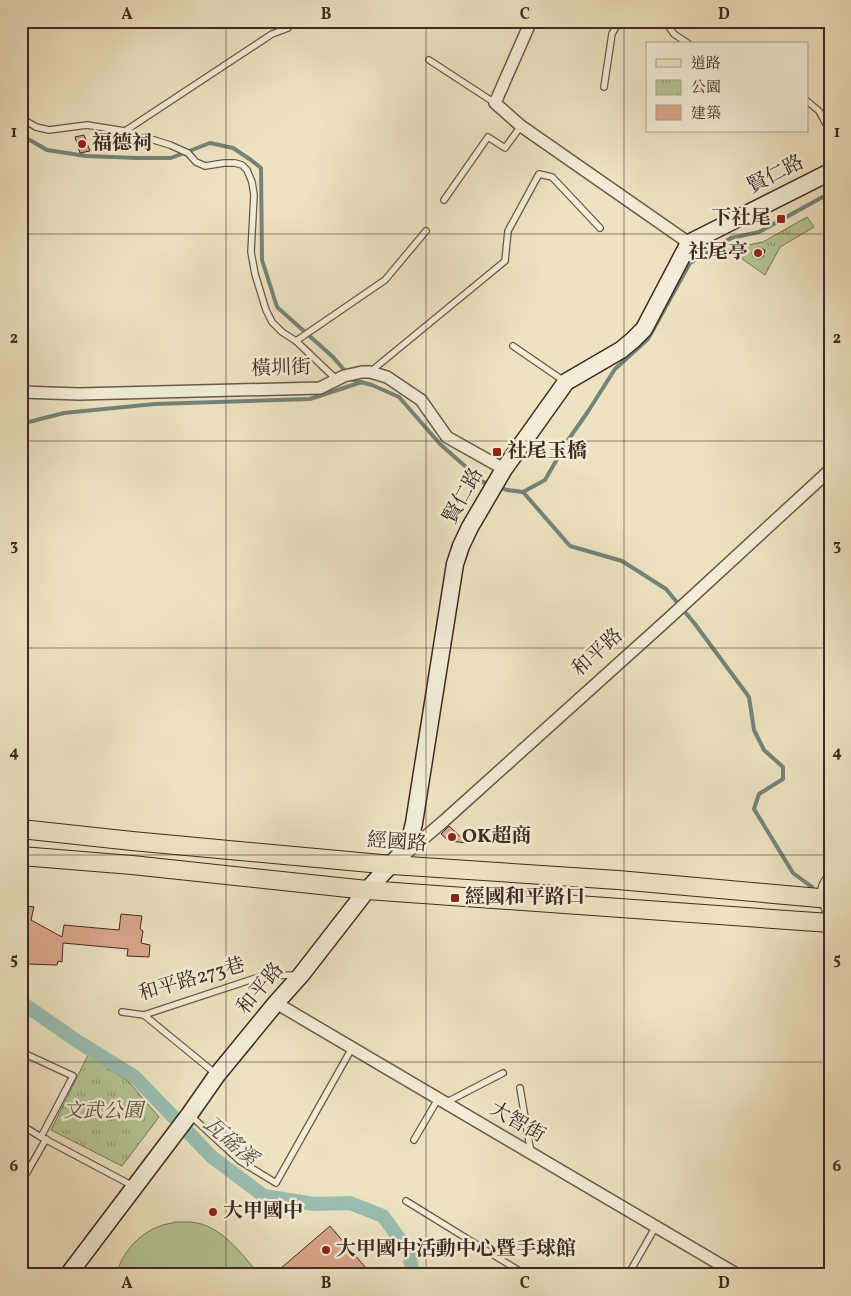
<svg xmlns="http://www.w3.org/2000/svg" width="851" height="1296" font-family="Vollkorn,'Noto Serif TC',serif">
<defs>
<pattern id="park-tufts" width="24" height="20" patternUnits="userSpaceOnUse" patternTransform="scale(1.25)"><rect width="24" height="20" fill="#b5c495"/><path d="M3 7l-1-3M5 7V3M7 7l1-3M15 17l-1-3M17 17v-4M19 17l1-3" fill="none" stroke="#959f79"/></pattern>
</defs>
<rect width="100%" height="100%" fill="#ede3c1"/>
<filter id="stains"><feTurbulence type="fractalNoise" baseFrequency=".004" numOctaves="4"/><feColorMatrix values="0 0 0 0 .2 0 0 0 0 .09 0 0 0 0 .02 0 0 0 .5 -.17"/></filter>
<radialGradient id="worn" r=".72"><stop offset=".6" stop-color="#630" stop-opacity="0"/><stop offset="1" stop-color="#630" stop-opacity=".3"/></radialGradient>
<path fill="#b5c495" stroke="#7a785c" d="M175,1222C180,1222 185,1222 191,1222C222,1225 240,1253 260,1275H116C122,1253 138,1234 160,1226C164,1224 170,1224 175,1222Z"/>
<g fill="url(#park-tufts)" stroke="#7a785c">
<path d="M807,217L814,227L780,247L765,275L728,249L763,242Z"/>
<path d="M88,1055L128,1081L159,1117L122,1166L51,1130Z"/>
</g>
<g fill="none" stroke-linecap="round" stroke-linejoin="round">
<g stroke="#758378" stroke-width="4">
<path d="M21,135L47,150L86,156L137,158H171L210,143L233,148L251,160L261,168L262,260L277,307L333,357L353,380L372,385L399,397L440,444L483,482L490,484"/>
<path d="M21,424L64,413L155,404L310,399L362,382"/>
<path d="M499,487L507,490L523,492L570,546L622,561L666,589L695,624L749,697L754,730L764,750L783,767V779L759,794L754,809L793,873L812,887"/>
<path d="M523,492L545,480L568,440L587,413L615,369L648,339L690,263L731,238L759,232L830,193"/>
</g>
<path stroke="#99beb1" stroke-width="14" d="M21,1002L77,1041L135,1077L212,1157L264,1196L314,1204L350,1203L383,1216L409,1252L413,1275"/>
</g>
<g fill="#daa78b" stroke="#3e2b22">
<path d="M84,135L90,151L80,153L75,137Z"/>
<path d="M758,247L765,250L763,257L758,259L754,257L752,253L754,249Z"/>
<path d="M449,826L467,843L449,841L441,834Z"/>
<path d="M21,905L34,907L31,920L62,937L64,925L119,930L121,914L142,916L140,929L143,931L141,943L150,945L149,957L127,956L128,949L63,943L62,962L58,961L57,965L27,964L26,959L21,957L23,946H21Z"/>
<path d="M330,1226L372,1275H273Z"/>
</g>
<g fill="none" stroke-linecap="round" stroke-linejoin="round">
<g stroke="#6a594a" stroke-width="8">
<g id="lane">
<path d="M502,21L530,25"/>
<path d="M665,21L674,34L689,44"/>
<path d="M429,60L495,103"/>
<path d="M604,87L612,34L619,21"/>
<path d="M807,101L819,111L830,131"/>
<path d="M21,118L36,127L49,130L87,125L125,131L170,145L188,153L196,162L205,166L224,163H235L242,165L247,170L252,182L254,195L251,252L255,274L266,310L272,322L282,332L296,341L336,379"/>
<path d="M125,131L272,34L288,28"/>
<path d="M444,200L488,137L505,148L521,126"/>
<path d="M296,341L385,280L426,231"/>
<path d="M513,346L564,381"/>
<path d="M370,372L505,261L508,231L539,174L552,177L600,228"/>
<path d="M829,919C822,903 814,889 830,874"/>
<path d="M122,1012L144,1015L262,976L296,975"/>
<path d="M144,1015L216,1074"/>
<path d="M21,1052L73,1076L41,1137"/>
<path d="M520,1088L531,1153"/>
<path d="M445,1103L503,1073"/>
<path d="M191,1116L240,1161L276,1183L352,1048"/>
<path d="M21,1125L41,1137L133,1186"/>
<path d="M414,1140L438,1099"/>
<path d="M21,1183L46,1139"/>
<path d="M406,1201L526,1275"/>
<path d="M628,1275L656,1226"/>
</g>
</g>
<g stroke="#6a594a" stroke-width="14">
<g id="street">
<path d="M531,21L495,103L521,126L689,243"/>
<path d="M21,392L79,394L320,388L344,376L362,372H370L387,377L421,400L447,437L504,469"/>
<path d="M403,856L445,820L667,620L830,470"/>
<path d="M276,1003L738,1275"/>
</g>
</g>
<g stroke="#3e2b22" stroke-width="19">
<path id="secondary" d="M68,1275L189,1115L217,1075L276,1003L301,975L367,890L399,856L411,835L414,823L455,564L461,546L470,527L504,469L566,382L621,350L633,340L644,329L689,243L830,172"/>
</g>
<g stroke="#3e2b22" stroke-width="20">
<g id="primary">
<path d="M21,829L132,841L392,865L618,880L830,899"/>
<path d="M21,856L132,865L367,890L830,923"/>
</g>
</g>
<use href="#lane" stroke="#f3edd7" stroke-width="5.5"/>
<use href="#street" stroke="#f3edd7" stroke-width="11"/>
<use href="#secondary" stroke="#f3edd7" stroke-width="16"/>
<use href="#primary" stroke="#ede3c1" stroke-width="18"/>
</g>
<path fill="none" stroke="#3e2b22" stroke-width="1" stroke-opacity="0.55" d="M226,21V1275M426,21V1275M624,21V1275M21,234H830M21,441H830M21,648H830M21,855H830M21,1062H830"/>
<g fill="#8f2418" stroke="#f3edd7" stroke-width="2">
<circle cx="82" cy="144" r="5"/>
<rect x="776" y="214" width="10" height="10" rx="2.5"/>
<circle cx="758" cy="253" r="5"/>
<rect x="492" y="447" width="10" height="10" rx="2.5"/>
<circle cx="452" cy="837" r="5"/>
<rect x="450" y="893" width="10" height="10" rx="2.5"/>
<circle cx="213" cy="1212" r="5"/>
<circle cx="326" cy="1250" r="5"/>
</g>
<g text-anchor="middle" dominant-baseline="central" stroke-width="5" stroke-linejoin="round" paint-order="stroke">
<g font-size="20" font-weight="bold" fill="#3e2b22" stroke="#f3edd7" text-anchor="start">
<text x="92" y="144">福德祠</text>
<text x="771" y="219" text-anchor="end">下社尾</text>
<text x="748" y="253" text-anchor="end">社尾亭</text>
<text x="507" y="452">社尾玉橋</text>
<text x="462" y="837">OK超商</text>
<text x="465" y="898">經國和平路口</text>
<text x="223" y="1212">大甲國中</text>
<text x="336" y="1250">大甲國中活動中心暨手球館</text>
</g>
<g font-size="20" fill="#3e2b22" stroke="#f3edd7">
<text transform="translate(776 175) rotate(-27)">賢仁路</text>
<text transform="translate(281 369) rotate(-2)">橫圳街</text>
<text transform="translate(464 496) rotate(-61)">賢仁路</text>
<text transform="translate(598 653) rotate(-42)">和平路</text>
<text transform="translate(397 843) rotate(4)">經國路</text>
<text transform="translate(192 980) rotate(-16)">和平路273巷</text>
<text transform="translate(261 989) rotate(-50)">和平路</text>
<text transform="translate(517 1123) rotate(30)">大智街</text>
</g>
<g font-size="20" font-style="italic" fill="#5c513f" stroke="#f3edd7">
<text x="103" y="1112">文武公園</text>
</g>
<g font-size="21" font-style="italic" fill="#555046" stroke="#f3edd7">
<text transform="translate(230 1142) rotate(41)">瓦磘溪</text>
</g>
</g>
<rect width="851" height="1296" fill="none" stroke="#ede3c1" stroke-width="55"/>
<rect x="646" y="42" width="162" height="90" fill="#f3edd7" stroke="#ab9f8f"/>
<rect x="656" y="59" width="25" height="8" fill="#ede3c1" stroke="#ab9f8f"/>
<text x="691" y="68" font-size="15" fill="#3e2b22">道路</text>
<rect x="656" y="80" width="25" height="15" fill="url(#park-tufts)" stroke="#ab9f8f"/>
<text x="691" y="92" font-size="15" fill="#3e2b22">公園</text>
<rect x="656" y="105" width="25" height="15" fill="#daa78b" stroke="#ab9f8f"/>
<text x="691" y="118" font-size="15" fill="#3e2b22">建築</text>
<rect x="28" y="28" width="796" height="1240" fill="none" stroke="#3e2b22" stroke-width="2"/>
<g font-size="16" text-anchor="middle" font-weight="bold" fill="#3e2b22">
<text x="127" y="19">A</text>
<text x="326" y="19">B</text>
<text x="525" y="19">C</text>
<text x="724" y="19">D</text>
<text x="14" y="137">1</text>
<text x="837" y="137">1</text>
<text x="14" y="343">2</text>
<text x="837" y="343">2</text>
<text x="14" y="550">3</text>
<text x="837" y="550">3</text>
<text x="14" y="757">4</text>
<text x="837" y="757">4</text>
<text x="14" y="964">5</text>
<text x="837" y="964">5</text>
<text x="14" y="1171">6</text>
<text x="837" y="1171">6</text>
<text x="127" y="1288">A</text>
<text x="326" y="1288">B</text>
<text x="525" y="1288">C</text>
<text x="724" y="1288">D</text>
</g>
<rect width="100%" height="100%" filter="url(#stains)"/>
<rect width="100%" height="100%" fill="url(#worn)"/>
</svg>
